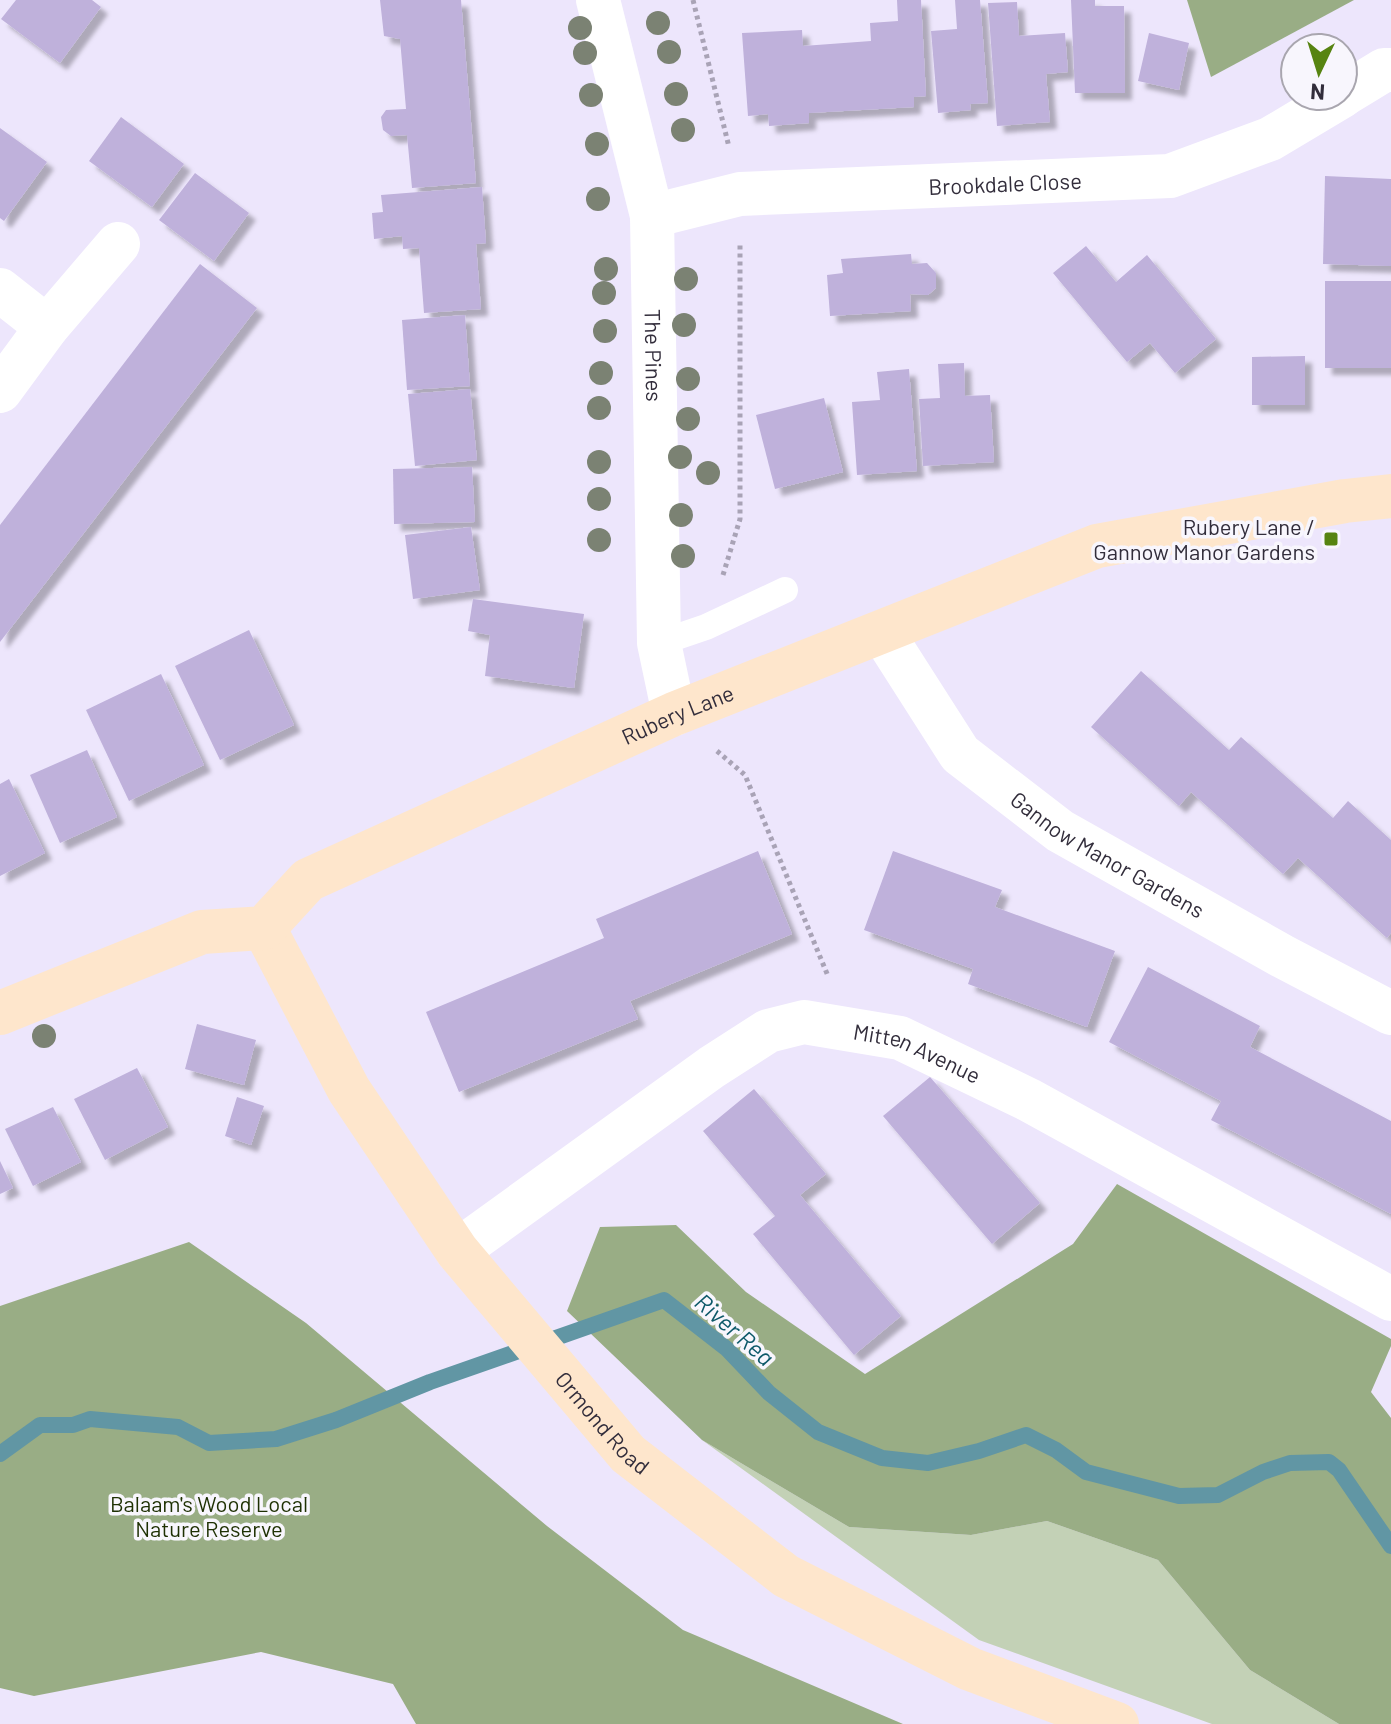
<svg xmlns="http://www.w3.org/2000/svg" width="1391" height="1724" font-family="Barlow,sans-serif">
<defs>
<filter id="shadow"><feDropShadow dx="7" dy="7" stdDeviation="2" flood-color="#0004"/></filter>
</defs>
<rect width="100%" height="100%" fill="#ede6fc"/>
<path fill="#c3d1b6" d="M702,1440L849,1527L971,1535L1047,1521L1158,1560L1250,1670L1339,1724H1212L979,1640Z"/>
<g fill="#99ad85">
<path d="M1187,0H1354L1211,77Z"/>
<path d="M1117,1184L1391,1339V1346L1371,1392L1391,1418V1724H1339L1250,1670L1158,1560L1047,1521L971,1535L849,1527L702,1440L567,1311L600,1227L676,1225L746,1292L865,1374L1073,1244Z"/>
<path d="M189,1242L306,1323L547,1526L683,1630L903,1724H416L393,1684L261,1652L34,1696L0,1688V1306Z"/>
</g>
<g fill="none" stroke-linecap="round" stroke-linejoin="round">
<path stroke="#6196a4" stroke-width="16" d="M0,1454L40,1425H73L90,1419L178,1427L209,1443L276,1439L336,1420L430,1382L664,1300L727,1349L769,1393L818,1432L882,1458L928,1463L979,1451L1026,1435L1056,1450L1086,1472L1179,1496L1218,1495L1263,1472L1290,1463L1329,1462L1339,1470L1391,1546"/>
</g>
<g fill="#bfb1db" filter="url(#shadow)">
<path d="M16,0H92L101,7L60,63L1,19Z"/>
<path d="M380,0H461L476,183L412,188L407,135L391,136L383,130L381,117L386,110L406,109L400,39L384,36Z"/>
<path d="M897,0H921L926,96L914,97V107L809,113V123L769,126L768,114L748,116L742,33L802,30L803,46L871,41L870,23L898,21Z"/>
<path d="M955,0H980L988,103L970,104L971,110L938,113L931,31L957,29Z"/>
<path d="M1071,0H1095V6H1124L1125,93H1075Z"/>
<path d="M1017,2L1019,36L1065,33L1068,72L1046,74L1050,122L997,126L988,3Z"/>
<path d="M1149,33L1189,43L1179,90L1138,81Z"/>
<path d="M121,117L184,164L152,207L89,161Z"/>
<path d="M0,128L47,162L4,221L0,218Z"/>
<path d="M195,173L249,213L214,261L159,220Z"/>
<path d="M1325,176L1391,179V266L1323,264Z"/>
<path d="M482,187L486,243L476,244L481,309L424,313L419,248L403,249L402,236L374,239L372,213L383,212L381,195Z"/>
<path d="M1086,246L1116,282L1147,255L1216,339L1175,373L1150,343L1127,362L1053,273Z"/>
<path d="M911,254L912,264L927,263L936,273V288L928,295L910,294L911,311L830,316L827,275L843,273L841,259Z"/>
<path d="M200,264L257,308L0,642V525Z"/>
<rect x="1325" y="281" width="66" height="87"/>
<path d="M465,315L470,386L407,390L402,320Z"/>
<path d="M1305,356V405H1252V357Z"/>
<path d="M964,363L965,396L990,395L994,462L923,466L919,399L940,398L938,364Z"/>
<path d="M909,369L917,471L857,475L852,402L880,400L877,372Z"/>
<path d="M470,389L477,460L415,466L408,394Z"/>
<path d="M824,398L843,472L775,489L756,415Z"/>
<path d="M472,467L475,522L394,524L393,469Z"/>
<path d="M471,527L480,590L413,599L405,535Z"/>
<path d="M473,599L584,614L574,688L485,676L490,635L468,631Z"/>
<path d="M249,630L294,725L220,760L175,666Z"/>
<path d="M1141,671L1229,750L1241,737L1333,818L1348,801L1391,840V933L1387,938L1298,858L1283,874L1191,792L1179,806L1091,727Z"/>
<path d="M161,674L204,765L129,801L86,710Z"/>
<path d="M87,750L117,817L60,843L30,775Z"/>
<path d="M9,779L45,853L0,876V784Z"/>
<path d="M758,851L792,934L630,1001L638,1019L459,1092L426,1012L604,938L596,919Z"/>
<path d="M893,851L1002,890L995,907L1115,951L1087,1027L968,984L973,969L864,930Z"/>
<path d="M1148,967L1260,1026L1250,1047L1391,1121V1214L1211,1120L1221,1101L1109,1042Z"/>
<path d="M197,1024L256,1040L244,1085L185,1069Z"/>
<path d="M137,1068L168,1127L105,1160L74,1099Z"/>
<path d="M930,1077L1040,1203L992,1244L883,1116Z"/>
<path d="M754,1089L826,1174L800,1195L901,1316L854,1355L753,1234L775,1216L703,1131Z"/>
<path d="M237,1097L264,1106L251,1145L225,1136Z"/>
<path d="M53,1107L81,1162L33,1186L5,1129Z"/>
<path d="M0,1161L13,1188L0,1194Z"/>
</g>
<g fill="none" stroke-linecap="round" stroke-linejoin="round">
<g stroke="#a9a3b6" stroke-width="5" stroke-dasharray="4 4" stroke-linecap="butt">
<path d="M693,0L729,147"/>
<path d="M723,575L740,519V243"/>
<path d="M717,751L745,775L828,976"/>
</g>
<path stroke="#fff" stroke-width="26" d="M659,643L706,627L785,590"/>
<g stroke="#fff" stroke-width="44">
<path id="s1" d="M598,0L652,216L659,643L674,714"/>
<path d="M1343,95L1384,70H1391"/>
<path id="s2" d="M652,216L740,194L1170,176L1270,139L1342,96"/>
<path d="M0,290L47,327"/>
<path d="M0,391L47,327L118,244"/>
<path id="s3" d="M882,632L960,754L1060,831L1282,956L1391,1013"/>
<path id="s4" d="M457,1251L712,1067L768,1031L804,1022L900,1038L1029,1100L1391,1299"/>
</g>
<g stroke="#fee6cc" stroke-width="44">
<path id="s5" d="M264,928L349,1090L457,1251L628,1454L786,1576L970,1669L1117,1724"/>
<path id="s6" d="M0,1013L202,932L264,928L308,880L674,714L1097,546L1345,501L1391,496"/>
</g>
</g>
<g fill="#7b8273">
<circle cx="658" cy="23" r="12"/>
<circle cx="580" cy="28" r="12"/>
<circle cx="669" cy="52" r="12"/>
<circle cx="585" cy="53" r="12"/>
<circle cx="676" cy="94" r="12"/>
<circle cx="591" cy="95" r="12"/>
<circle cx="683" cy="130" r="12"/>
<circle cx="597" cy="144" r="12"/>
<circle cx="598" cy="199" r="12"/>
<circle cx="606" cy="269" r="12"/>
<circle cx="686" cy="279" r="12"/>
<circle cx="604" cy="293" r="12"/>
<circle cx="684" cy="325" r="12"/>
<circle cx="605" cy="331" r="12"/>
<circle cx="601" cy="373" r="12"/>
<circle cx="688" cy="379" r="12"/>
<circle cx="599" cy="408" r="12"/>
<circle cx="688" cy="419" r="12"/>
<circle cx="680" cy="457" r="12"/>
<circle cx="599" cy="462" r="12"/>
<circle cx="708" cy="473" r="12"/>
<circle cx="599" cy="499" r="12"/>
<circle cx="681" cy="515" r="12"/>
<circle cx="599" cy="540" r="12"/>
<circle cx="683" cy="556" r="12"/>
<circle cx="44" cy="1036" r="12"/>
</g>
<rect fill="#578411" stroke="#f8f6fd" stroke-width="3" x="1323" y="531" width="16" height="16" rx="4"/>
<g text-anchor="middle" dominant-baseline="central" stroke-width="7" stroke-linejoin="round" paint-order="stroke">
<g font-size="22" fill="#322d3b" stroke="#f8f6fd">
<text stroke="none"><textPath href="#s2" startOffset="356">Brookdale Close</textPath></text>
<text stroke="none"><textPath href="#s1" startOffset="362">The Pines</textPath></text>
<text stroke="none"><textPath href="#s6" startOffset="750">Rubery Lane</textPath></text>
<text stroke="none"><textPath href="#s3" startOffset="324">Gannow Manor Gardens</textPath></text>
<text stroke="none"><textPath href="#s4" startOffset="536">Mitten Avenue</textPath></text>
<text stroke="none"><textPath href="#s5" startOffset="602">Ormond Road</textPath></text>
</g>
<g font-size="22" fill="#322d3b" stroke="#f8f6fd" text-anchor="end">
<text x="1315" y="526">Rubery Lane /<tspan x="1315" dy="25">Gannow Manor Gardens</tspan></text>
</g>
<g font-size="22" fill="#1e3003" stroke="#f8f6fd">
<text x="209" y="1503">Balaam's Wood Local<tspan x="209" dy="25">Nature Reserve</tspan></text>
</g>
<g font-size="24" font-style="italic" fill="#0d5969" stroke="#f8f6fd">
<text transform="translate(735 1329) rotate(41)">River Rea</text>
</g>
</g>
<g transform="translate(1319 72) rotate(184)"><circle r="38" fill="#f8f6fd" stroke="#a9a6af" stroke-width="2"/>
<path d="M0-6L14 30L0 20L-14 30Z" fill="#578411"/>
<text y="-12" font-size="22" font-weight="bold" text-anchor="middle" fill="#322d3b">N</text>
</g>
</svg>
